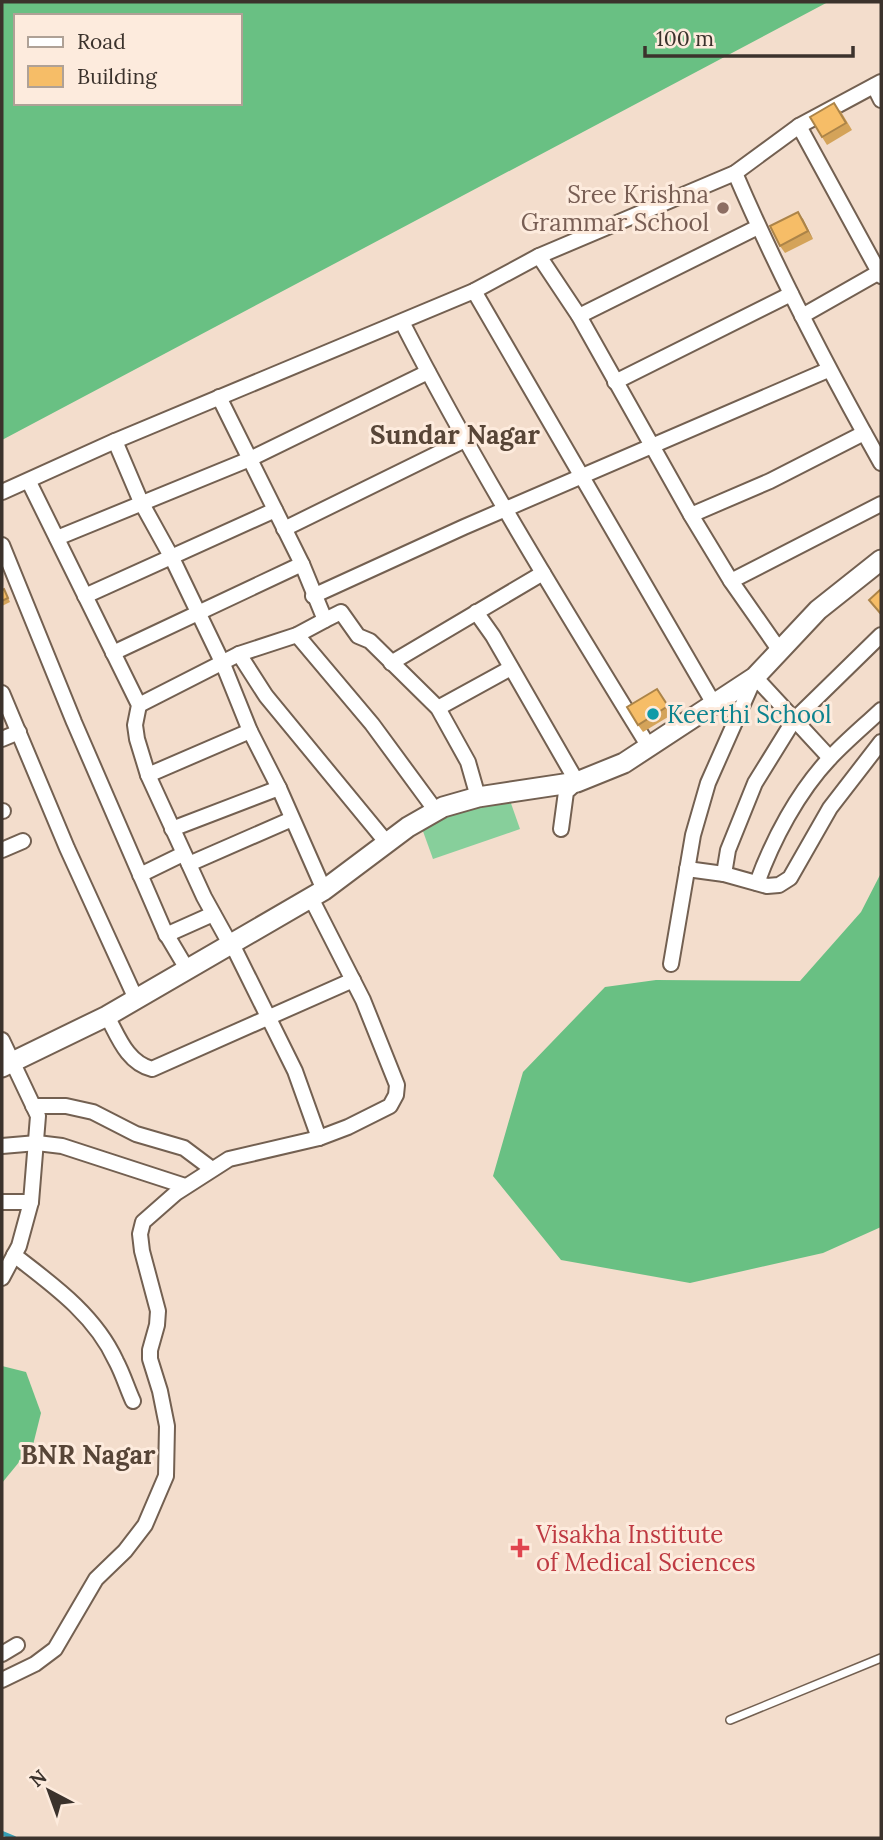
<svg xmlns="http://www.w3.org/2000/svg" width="883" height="1840" font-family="Lora,serif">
<rect width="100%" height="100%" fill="#f3ddcc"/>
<path fill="#87cf9b" d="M507,792L520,829L433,859L420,823Z"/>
<g fill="#69c083" fill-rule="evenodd">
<path d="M2,2H828L2,440ZM16,16H240V103H16Z"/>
<path d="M881,873V1227L823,1253L690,1283L561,1260L493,1176L523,1072L605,987L656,980L800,981L861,912Z"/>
<path d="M2,1366L26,1372L41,1413L33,1445L2,1483Z"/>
</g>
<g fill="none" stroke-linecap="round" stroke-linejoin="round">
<path stroke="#359eb4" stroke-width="4.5" d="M2,1833L14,1838"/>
<g stroke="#736051" stroke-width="10">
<path id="lane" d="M730,1720L881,1658"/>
</g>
<g stroke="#736051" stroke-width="18">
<g id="street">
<path d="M874,86L881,100"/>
<path d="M799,126L881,276"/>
<path d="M735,173C778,273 828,369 881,463"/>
<path d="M539,256L579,316L691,515L731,581L780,651"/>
<path d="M474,291L714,704"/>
<path d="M579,316L758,227"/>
<path d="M802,316L881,271"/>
<path d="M402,322C477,468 563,607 649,747"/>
<path d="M615,382L791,294"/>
<path d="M115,441L141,502L172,558L223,664L250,731L279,788L324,890"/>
<path d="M29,482L139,705L135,725L137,739L148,775L204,897L230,944"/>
<path d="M2,492L115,441L474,291L539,256L735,173L799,126L881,82"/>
<path d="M691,515L770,481L864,433"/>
<path d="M284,529L465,440"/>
<path d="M57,538L250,459L428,372"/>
<path d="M2,545L74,722L165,932L187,969"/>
<path d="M731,581L881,504"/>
<path d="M85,596L275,510"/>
<path d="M313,596L464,527L828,370"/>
<path d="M476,612L493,636L577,782L566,792L561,829"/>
<path d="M325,620L341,612L358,636L370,641L438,708L468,762L478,797"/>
<path d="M297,635L372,724L436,811"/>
<path d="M113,653L302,564"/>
<path d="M239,654L266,696L387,843"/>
<path d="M391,663L543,573"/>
<path d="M2,693L67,848L136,999"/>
<path d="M139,705L239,654L297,635L325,620L302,564L219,397"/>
<path d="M438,708L511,668"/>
<path d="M2,739L19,732"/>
<path d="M148,775L250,731"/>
<path d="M2,811H3"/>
<path d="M172,829L279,788"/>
<path d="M2,850L23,841"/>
<path d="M189,864L292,819"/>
<path d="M687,869L724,874L767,886L779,885L790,878L830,808L881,742"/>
<path d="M724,874L728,850L755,783L794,720L881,635"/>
<path d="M140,875L183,854"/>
<path d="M757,883C773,839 798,792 830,758C846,741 864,726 881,710"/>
<path d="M166,935L213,914"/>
<path d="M232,944L295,1071L319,1138"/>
<path d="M671,964L693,835L708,783L755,677L830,758"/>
<path d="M107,1016C118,1036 127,1063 152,1069L353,980"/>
<path d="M2,1040L38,1116L31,1202L19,1246L2,1278"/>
<path d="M33,1106H66L93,1112L136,1134L184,1148L212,1169"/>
<path d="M2,1146L37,1143L62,1146L185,1186"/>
<path d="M2,1202H31"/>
<path d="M14,1255C53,1285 95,1315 116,1361C123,1374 127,1388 133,1401"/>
<path d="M2,1654L17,1645"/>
<path d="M2,1680L35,1664L55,1649L96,1579L125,1551L145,1525L166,1476L167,1426L160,1391L150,1359V1350L157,1325L158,1311L142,1251L140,1234L143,1222L176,1193L229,1159L319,1138L348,1127L390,1106L396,1095L397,1085L363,1000L311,898"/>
</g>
</g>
<g stroke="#736051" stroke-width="23">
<path id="secondary" d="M2,1067L107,1016L324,890L408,827L443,807L478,797L577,782L624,763L755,677L818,610L881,560"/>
</g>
<use href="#lane" stroke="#fff" stroke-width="7"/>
<use href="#street" stroke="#fff" stroke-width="14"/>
<use href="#secondary" stroke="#fff" stroke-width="19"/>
</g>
<g fill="#d4a359">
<path d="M840,110L852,130L827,145L822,137Z"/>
<path d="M803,219L813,239L785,253L780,246Z"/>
<path d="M4,589L10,602L2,606V590Z"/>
<path d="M657,689L673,714L643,732L638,725Z"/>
</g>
<path fill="#ac8448" d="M798,212L803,219L813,239L808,231Z"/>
<g fill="#f6bd67" stroke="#ac8448" stroke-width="2">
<path d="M834,103L846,123L822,137L810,117Z"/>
<path d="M798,212L808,231L780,246L770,226Z"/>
<path d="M4,589L8,598L2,601V590Z"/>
<path d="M881,589V614L869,600Z"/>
<path d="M657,689L668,706L638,725L627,707Z"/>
</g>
<circle fill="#8d6e63" stroke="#fdebdd" stroke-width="2.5" cx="723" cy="208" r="7"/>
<circle fill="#0f9aa8" stroke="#fdebdd" stroke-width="2.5" cx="653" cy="714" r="7"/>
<path fill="#e0444e" stroke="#fdebdd" stroke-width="2.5" d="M516.5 1537.5h7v7h7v7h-7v7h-7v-7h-7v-7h7z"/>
<g text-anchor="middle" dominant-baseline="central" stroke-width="6" stroke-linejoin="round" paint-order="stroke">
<g font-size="24" fill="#785e54" stroke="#fdebdd" text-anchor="end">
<text x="709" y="194">Sree Krishna<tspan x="709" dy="28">Grammar School</tspan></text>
</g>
<g font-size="24" fill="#0d838f" stroke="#fdebdd" text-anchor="start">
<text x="667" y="714">Keerthi School</text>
</g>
<g font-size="24" fill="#be3a42" stroke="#fdebdd" text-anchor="start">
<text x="536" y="1534">Visakha Institute<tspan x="536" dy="28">of Medical Sciences</tspan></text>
</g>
<g font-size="26" font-weight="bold" fill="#574537" stroke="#fdebdd">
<text x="455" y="434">Sundar Nagar</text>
<text x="88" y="1454">BNR Nagar</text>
</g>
</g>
<rect width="883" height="1840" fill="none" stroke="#3b322c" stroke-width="7"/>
<rect x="14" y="14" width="228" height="91" fill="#fdebdd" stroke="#afa196" stroke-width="2"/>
<rect x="28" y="37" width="35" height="10" fill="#ffffff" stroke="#afa196" stroke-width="2"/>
<text x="77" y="49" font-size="21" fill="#3b322c">Road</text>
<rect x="28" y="66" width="35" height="21" fill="#f6bd67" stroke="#afa196" stroke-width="2"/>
<text x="77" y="84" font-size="21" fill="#3b322c">Building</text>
<g transform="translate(49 1791) rotate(319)" stroke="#fdebdd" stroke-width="5" paint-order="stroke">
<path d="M0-5L12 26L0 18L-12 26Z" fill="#3b322c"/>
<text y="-10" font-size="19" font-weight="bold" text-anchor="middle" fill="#3b322c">N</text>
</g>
<path d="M645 46v10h208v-10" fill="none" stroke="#3b322c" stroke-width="3.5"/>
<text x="656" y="46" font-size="21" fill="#3b322c" stroke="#fdebdd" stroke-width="5" paint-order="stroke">100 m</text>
</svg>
